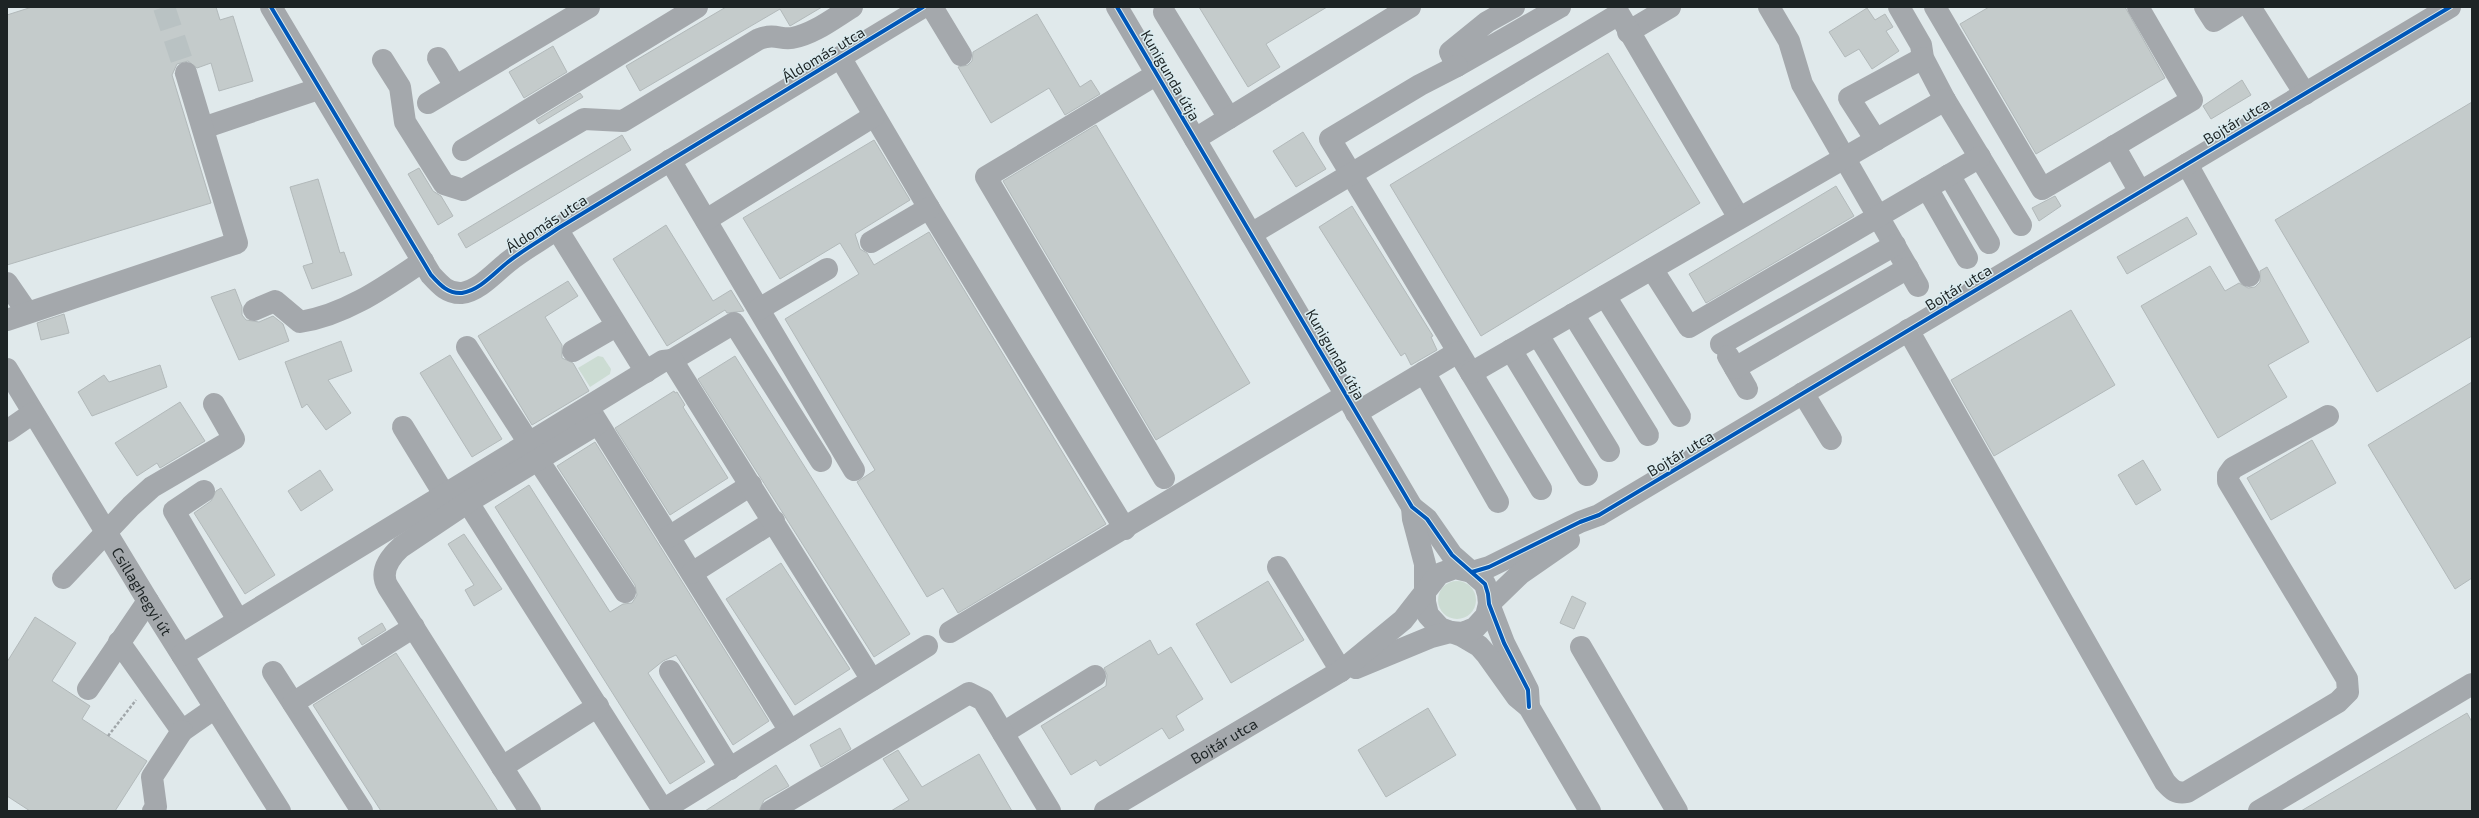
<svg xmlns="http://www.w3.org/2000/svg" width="2479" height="818" font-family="'Exo 2',sans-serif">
<rect width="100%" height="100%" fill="#e0e9eb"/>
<g fill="#ccdcd3">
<path d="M598,356L603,357L611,369L610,374L590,387L578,368Z"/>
<circle cx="1457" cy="600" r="19"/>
</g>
<g fill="#c4cbcb" stroke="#b2b9ba">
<path d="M32,7H216L220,20L233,16L253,81L219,91L211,63L197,68L188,61L177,64L172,75L211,203L7,265V15Z"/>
<path d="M726,7H822L790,26L780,9L640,91L626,66Z"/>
<path d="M1199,7H1327L1266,44L1280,67L1248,87Z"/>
<path d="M1989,7H2125L2165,78L2036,154L1960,24Z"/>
<path d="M1867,8L1875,20L1885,14L1893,27L1886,31L1899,51L1872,69L1859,49L1845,57L1829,32Z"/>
<path d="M1037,14L1080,87L1091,80L1100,94L1065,115L1049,88L991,123L958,67L968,65L972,61L973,52Z"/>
<path d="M553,46L567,72L524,98L509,72Z"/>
<path d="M1608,53L1700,203L1481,336L1390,185Z"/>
<path d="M2242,80L2251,95L2211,119L2203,106Z"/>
<path d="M580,93L583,97L539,124L536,120Z"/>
<path d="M2472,102V336L2377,392L2275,220Z"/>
<path d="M1096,125L1250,383L1156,440L1003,181Z"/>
<path d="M1303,132L1326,169L1296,187L1273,151Z"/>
<path d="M622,135L631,150L466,248L458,234Z"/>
<path d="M874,140L910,200L855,234L860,249L867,253L874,265L929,232L1106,524L958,613L943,588L927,597L857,482L875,470L785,319L859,274L840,243L780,279L743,218Z"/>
<path d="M419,168L433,191L441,196L453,216L438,225L408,174Z"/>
<path d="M318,179L340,253L344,252L352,275L312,289L303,266L313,263L290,187Z"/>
<path d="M1836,186L1854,216L1706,303L1689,274Z"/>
<path d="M2055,196L2061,206L2039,221L2032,208Z"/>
<path d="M1352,206L1433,336L1431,337L1437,350L1411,365L1405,353L1401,356L1319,227Z"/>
<path d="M2187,217L2197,234L2127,274L2117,257Z"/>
<path d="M666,225L713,301L731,290L744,311L727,313L725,310L667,346L613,259Z"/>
<path d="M2210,266L2225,291L2239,283L2248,288L2255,287L2260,282V271L2267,267L2309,342L2268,365L2287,397L2218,438L2141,306Z"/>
<path d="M568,281L578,296L545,317L562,345V358L573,363L589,391L532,425L478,336Z"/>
<path d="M235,289L242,307V315L246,320L259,322L273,316L283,324L289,341L239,360L211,297Z"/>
<path d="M2071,310L2115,385L1994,456L1951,380Z"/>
<path d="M64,314L69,333L41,340L37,323Z"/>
<path d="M341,341L352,371L328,380L351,413L326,430L307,404L302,408L285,362Z"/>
<path d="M450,355L502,439L472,457L420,373Z"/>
<path d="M735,356L910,634L874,657L698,379Z"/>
<path d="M160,365L167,387L92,416L78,392L104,375L109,382Z"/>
<path d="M2472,382V578L2455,589L2368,445Z"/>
<path d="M674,391L675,393L677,392L685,405L683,407L728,478L670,515L615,428Z"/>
<path d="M180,402L205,441L160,468L157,463L137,476L115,443Z"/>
<path d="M2312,440L2336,483L2271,520L2247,478Z"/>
<path d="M595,442L769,721L733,745L676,655L663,661L648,673L705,762L670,784L495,507L529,485L610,612L623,604L632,603L637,595L635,585L557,466Z"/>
<path d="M2143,460L2161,490L2136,505L2118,475Z"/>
<path d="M320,470L333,490L301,511L288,491Z"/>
<path d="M221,488L275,575L245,594L194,513L211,501L216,491Z"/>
<path d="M464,534L502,589L474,606L465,590L474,585L448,544Z"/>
<path d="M781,563L850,669L795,705L726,599Z"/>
<path d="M1268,581L1304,640L1231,683L1196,624Z"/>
<path d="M1572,596L1586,603L1574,629L1560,623Z"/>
<path d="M35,617L76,643L52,681L90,706L82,719L147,761L115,811H30L7,796V662Z"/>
<path d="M382,623L386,630L362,645L358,638Z"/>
<path d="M1150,640L1158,655L1171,647L1203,699L1176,716L1184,730L1169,739L1162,728L1100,766L1096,760L1071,775L1041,726L1106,686L1107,675L1104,668Z"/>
<path d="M396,653L488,795L498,811H381L313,705Z"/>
<path d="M1428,708L1456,755L1386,797L1358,750Z"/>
<path d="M2467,713L2472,722V811H2301Z"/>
<path d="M840,728L851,749L821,767L810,745Z"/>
<path d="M898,750L922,787L979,754L1012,811H891L909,800L883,759Z"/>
<path d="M776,765L789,786L764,800L759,811H705Z"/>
</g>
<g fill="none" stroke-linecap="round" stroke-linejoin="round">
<path stroke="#b9c2c3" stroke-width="22" stroke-dasharray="22 11" stroke-linecap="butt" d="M164,7L186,73"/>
<path stroke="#a0a6a9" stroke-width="2.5" stroke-dasharray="3 2" stroke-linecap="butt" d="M108,736L136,700"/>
<g stroke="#a4a8ac" stroke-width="22">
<path d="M271,7L431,275C440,285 448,294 462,293C480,290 494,273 508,262C523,250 541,240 557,229L923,7"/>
<path d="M932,7L961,55"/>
<path d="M1117,7L1412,507L1427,519L1452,555L1485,584L1488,594L1489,604L1504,643L1528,690L1529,707"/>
<path d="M1514,7L1487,22L1450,52L1457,66L1560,7"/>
<path d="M1769,7L1789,41L1802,84L1918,286"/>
<path d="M1899,7L1921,45L1923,58L1945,100L2021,225"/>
<path d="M1935,7L2042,189L2192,100L2138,7"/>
<path d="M2205,7L2214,21L2236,7"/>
<path d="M2250,7L2305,94"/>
<path d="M1164,12L1229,118"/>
<path d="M1628,32L1670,7"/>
<path d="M840,57L929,208L1125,529"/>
<path d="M438,58L455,86"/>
<path d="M383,60L400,87L405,122L444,184L463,190L584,119L623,121L759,39C776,33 780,40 792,38C814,34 834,18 852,7"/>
<path d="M1457,66L1420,85L1330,139L1541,489"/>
<path d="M1157,74L986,177L1164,478"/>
<path d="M428,103L589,7"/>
<path d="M203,128L318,89"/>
<path d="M1195,139L1410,7"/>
<path d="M1876,140L1849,98L1923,58"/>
<path d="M2114,146L2140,192"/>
<path d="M463,150L697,7"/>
<path d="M670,160L854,470"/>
<path d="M2187,164L2249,276"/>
<path d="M1949,175L1989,243"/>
<path d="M1927,188L1967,258"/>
<path d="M706,220L874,116"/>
<path d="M557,229L646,372"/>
<path d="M1251,234L1619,14L1739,218"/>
<path d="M871,242L929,208"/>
<path d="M1652,269L1689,327L1980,157"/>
<path d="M7,283L27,312"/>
<path d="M1605,296L1680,416"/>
<path d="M759,309L827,269"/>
<path d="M254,310L275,301L300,322C346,315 386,286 423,261"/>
<path d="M1573,314L1648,435"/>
<path d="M7,320L237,243L186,73"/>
<path d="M1908,330L2165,782C2172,790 2176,794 2187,792L2338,702L2348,692L2347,679L2228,481V475L2233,468L2328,416"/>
<path d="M1538,335L1609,451"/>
<path d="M1721,344L1895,245"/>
<path d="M467,347L529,443"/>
<path d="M1511,350L1587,475"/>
<path d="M573,351L616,326"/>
<path d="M1728,356L1747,389"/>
<path d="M672,360L734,323L821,461"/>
<path d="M1735,368L1908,268"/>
<path id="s1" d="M7,369L148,601L280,811"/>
<path d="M1424,372L1498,502"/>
<path d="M1471,373L1945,100"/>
<path d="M1803,393L1831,439"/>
<path d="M591,412L790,731"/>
<path d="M1356,413L1458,352"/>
<path d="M403,427L444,494"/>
<path d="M7,431L33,413"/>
<path d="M538,460L625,592"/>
<path d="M460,490L663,810"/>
<path d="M204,491L174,511L238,620"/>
<path d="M1412,507L1413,519L1425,564V602L1428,615L1440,628L1462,636L1479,646L1487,655L1517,697L1529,707L1590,811"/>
<path d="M669,537L751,485"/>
<path d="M1278,567L1341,671"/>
<path d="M1472,572L1489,567L1580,522L1599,515L2450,7"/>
<path d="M692,573L774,521"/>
<path d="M63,578L131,506L152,487L234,439L214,404"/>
<path d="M1489,604L1520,574L1569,540"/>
<path d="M950,632L1346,395"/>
<path d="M119,642L182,731L215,708"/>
<path d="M1581,647L1677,811"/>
<path d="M182,655L663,361L672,360L872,680"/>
<path d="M1356,668L1431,637L1450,632L1463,633L1475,628L1486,616L1489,604"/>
<path d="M670,671L730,769"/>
<path d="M273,672L362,811"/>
<path d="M88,689L148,601"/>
<path d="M293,703L414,627"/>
<path d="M1003,733L1095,676"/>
<path d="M502,767L598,706"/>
<path d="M153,811L156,807L152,777L182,731"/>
<path d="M530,811L388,587C379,572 389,558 401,547L468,502L597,424"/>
<path d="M661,811L927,646"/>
<path d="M771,811L969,693L983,700L1050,811"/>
<path id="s2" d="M1105,811L1341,671L1403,620L1439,574L1455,568L1472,572"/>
<path d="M2259,811L2472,684"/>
</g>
<g stroke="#dbecf0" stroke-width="6">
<g id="cycleway">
<path d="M271,7L431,275C440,285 448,294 462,293C480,290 494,273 508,262C523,250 541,240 557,229L923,7"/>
<path d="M1117,7L1412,507L1427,519L1452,555L1485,584L1488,594L1489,604L1504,643L1528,690L1529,707"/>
<path d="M1472,572L1489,567L1580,522L1599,515L2450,7"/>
</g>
</g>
<use href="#cycleway" stroke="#0057b8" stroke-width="4"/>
</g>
<g text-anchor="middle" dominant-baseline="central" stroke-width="3" stroke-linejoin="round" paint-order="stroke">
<g font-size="15" fill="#1d2425" stroke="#dbecf0">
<text transform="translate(823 54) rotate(-31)">Áldomás utca</text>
<text transform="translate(1171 75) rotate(60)">Kunigunda útja</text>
<text transform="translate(2236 121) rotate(-31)">Bojtár utca</text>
<text transform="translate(546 223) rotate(-33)">Áldomás utca</text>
<text transform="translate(1958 287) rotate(-31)">Bojtár utca</text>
<text transform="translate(1336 354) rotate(60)">Kunigunda útja</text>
<text transform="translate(1680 453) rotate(-31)">Bojtár utca</text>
<text stroke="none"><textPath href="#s1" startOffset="260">Csillaghegyi út</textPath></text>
<text stroke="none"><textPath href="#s2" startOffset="138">Bojtár utca</textPath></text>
</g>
</g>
<rect width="2479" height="818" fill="none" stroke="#1d2425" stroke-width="16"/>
</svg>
